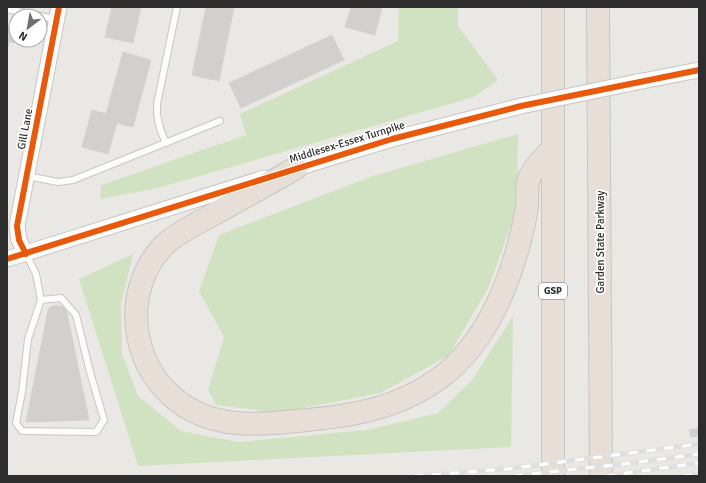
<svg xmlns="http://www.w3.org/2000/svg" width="706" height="483" font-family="Signika,sans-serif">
<rect width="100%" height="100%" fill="#eae8e5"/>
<g fill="#d0e2c1">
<path d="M399,7H458V26L498,80L474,97L158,188L100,199L101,185L246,135L240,114L398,41Z"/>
<path d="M518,134L517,208L489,287L448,356L380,393L279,413L216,405L208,390L224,337L199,291L219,235L373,176Z"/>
<path d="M133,254L121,304L122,354L138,396L181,431L239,442L367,430L438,413L472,380L513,316L511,447L138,466L79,279Z"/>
</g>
<g fill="#d2d0ce" stroke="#d5d3d1">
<path d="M112,7H141L133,43L105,37Z"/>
<path d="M206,7H234L219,81L192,75Z"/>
<path d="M351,7H382L375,35L345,27Z"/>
<path d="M7,26L11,27L9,34L16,35L14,43L9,42L7,50Z"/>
<path d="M332,35L344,60L241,108L229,83Z"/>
<path d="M123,52L151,60L133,127L117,123L108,154L82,147L92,110L106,114Z"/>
<path d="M57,305L64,308L67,313L89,420L26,422L48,310L50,307Z"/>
<path d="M699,428V436L691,437L689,430Z"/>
</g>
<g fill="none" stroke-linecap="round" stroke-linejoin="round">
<g stroke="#c7c6c7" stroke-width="8">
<g id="service">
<path d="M7,9L40,16"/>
<path d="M40,16L56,19"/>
<path d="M166,143C160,130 156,119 157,104L177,7"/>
<path d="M27,176L58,182L73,180L220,121"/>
<path d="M26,254L36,274L41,300L28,339L22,392L16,423L22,431L96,432L104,420L90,372L76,315L61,298L41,300"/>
</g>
</g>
<g stroke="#c7c6c7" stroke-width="17">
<g id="tertiary">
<path d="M637,82L699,70"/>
<path d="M287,171L392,139L521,106"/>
<path d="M26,254L19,240L17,226L59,7"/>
<path d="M7,259L264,178"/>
</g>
</g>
<g stroke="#c6c5c3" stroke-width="24">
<g id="motorway">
<path d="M553,7V476"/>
<path d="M598,7L601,476"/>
<path d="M296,168C268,184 240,200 212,215C195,225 178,232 164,245C143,267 133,299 137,329C144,382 183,418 236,423C256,425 277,423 297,421C354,416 406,408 451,369C490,333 510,282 522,232C524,223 526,215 527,206C528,197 526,183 530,176C535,166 545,157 552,149"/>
</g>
</g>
<use href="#service" stroke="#fcfcfb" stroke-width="6"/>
<use href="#tertiary" stroke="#fcfcfb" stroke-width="15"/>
<use href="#motorway" stroke="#e7ded7" stroke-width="22"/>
<g stroke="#dfdfe0" stroke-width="4.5">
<g id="rail">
<path d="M414,476L507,469L699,444"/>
<path d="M514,476L632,463L699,454"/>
<path d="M606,476L699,463"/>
<path d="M683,476L699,474"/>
</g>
</g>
<use href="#rail" stroke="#fff" stroke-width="3" stroke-dasharray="9" stroke-linecap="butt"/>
<g stroke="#c7c6c7" stroke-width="17" stroke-linecap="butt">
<path id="tertiary-bridge" d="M521,106L637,82"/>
</g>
<use href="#tertiary-bridge" stroke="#fcfcfb" stroke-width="15"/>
<g stroke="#fff" stroke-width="8">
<g id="cycleway">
<path d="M26,254L19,240L17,226L59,7"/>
<path d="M7,259L392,139L521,106L699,70"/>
</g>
</g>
<use href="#cycleway" stroke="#e8590c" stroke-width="6"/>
</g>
<g text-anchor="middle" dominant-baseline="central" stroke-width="3.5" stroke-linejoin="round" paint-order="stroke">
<rect fill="#fff" stroke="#6c6c6c" stroke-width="1" x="539" y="283" width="28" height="16" rx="3"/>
<g font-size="10" font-weight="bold" fill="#2d2d2d">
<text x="553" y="291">GSP</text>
</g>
<g font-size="11" fill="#2d2d2d" stroke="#fff">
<text transform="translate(25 129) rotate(-79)">Gill Lane</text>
<text transform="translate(347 142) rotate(-17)">Middlesex-Essex Turnpike</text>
<text transform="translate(600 242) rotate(-90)">Garden State Parkway</text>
</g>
</g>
<rect width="706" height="483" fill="none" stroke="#2d2d2d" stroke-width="16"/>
<g transform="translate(28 28) rotate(211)"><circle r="19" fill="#ffffff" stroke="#ababab"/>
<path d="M0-3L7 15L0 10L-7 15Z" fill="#6f6e6d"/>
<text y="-6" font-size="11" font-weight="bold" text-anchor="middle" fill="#2d2d2d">N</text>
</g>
</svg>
